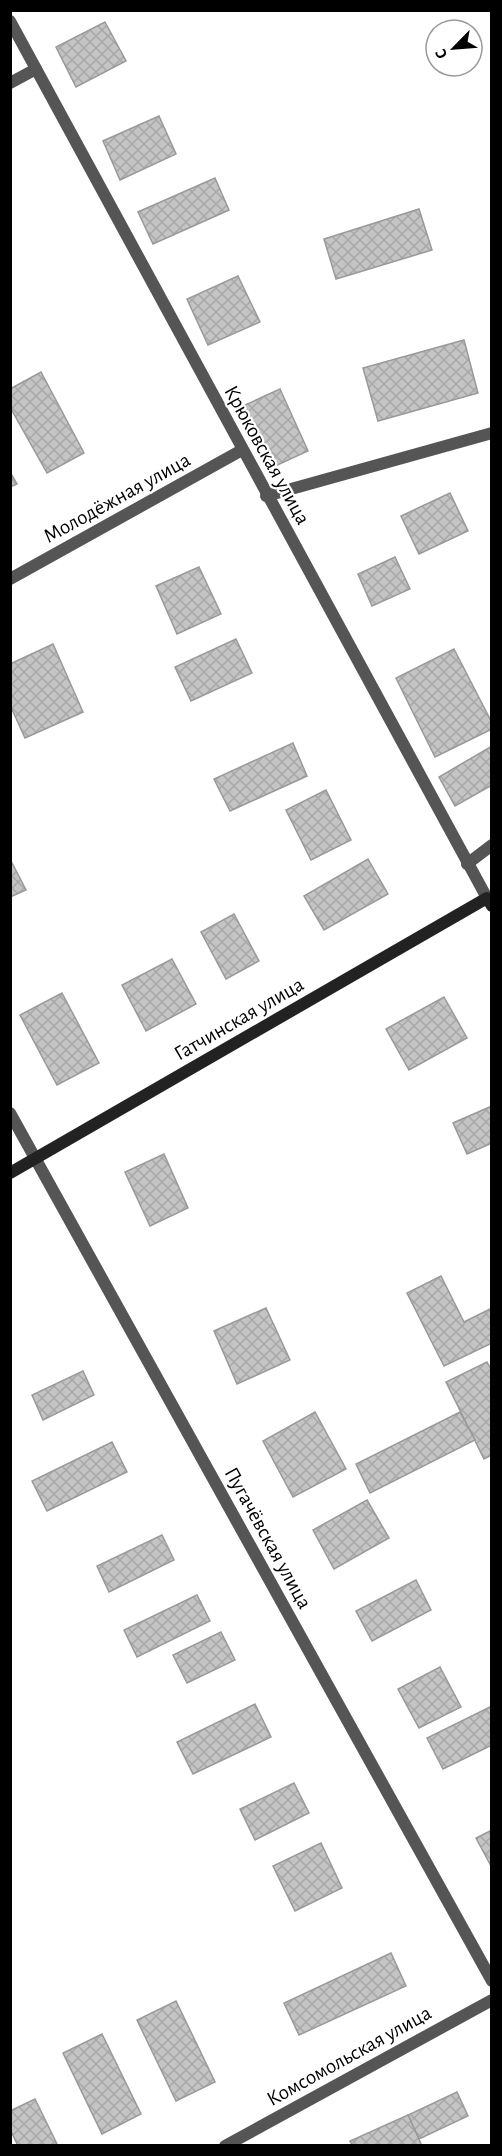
<svg xmlns="http://www.w3.org/2000/svg" width="502" height="2156" font-family="'Alegreya Sans',sans-serif">
<defs>
<pattern id="building-cross-hatch" width="8" height="8" patternUnits="userSpaceOnUse" patternTransform="scale(1.5)"><rect width="8" height="8" fill="#c4c4c4"/><path d="M0 0l8 8M0 8l8-8" fill="none" stroke="#a7a7a7"/></pattern>
</defs>
<rect width="100%" height="100%" fill="#fff"/>
<g fill="url(#building-cross-hatch)" stroke="#999" stroke-width="1.5">
<path d="M105,22L126,61L76,87L56,47Z"/>
<path d="M159,116L176,154L120,180L103,141Z"/>
<path d="M215,178L229,210L153,244L138,212Z"/>
<path d="M419,209L432,250L336,279L324,239Z"/>
<path d="M238,276L260,322L208,345L187,299Z"/>
<path d="M464,340L478,393L378,421L363,368Z"/>
<path d="M41,372L84,453L47,473L10,407V389Z"/>
<path d="M280,389L308,451L273,467L245,405Z"/>
<path d="M10,472L17,484L10,487Z"/>
<path d="M450,493L468,531L419,554L401,516Z"/>
<path d="M395,557L410,589L372,606L358,574Z"/>
<path d="M199,567L221,614L177,634L156,586Z"/>
<path d="M236,639L252,673L191,701L175,667Z"/>
<path d="M53,644L83,712L25,738L10,705V664Z"/>
<path d="M454,649L492,723V729L435,757L396,678Z"/>
<path d="M293,743L307,776L230,811L214,779Z"/>
<path d="M492,746V785L455,806L439,777Z"/>
<path d="M326,790L351,840L311,860L286,810Z"/>
<path d="M10,859L26,890L10,897Z"/>
<path d="M368,859L388,894L324,930L304,896Z"/>
<path d="M234,914L259,961L226,979L201,932Z"/>
<path d="M172,959L196,1004L146,1031L122,985Z"/>
<path d="M62,993L99,1063L57,1085L20,1015Z"/>
<path d="M444,997L467,1038L409,1070L386,1029Z"/>
<path d="M492,1106V1143L467,1154L453,1123Z"/>
<path d="M164,1154L188,1208L150,1226L125,1172Z"/>
<path d="M441,1276L464,1322L492,1308V1343L444,1366L407,1293Z"/>
<path d="M266,1308L290,1360L237,1384L214,1331Z"/>
<path d="M487,1362L492,1371V1455L484,1459L446,1382Z"/>
<path d="M83,1371L94,1395L43,1420L32,1395Z"/>
<path d="M315,1412L346,1469L293,1497L263,1441Z"/>
<path d="M460,1412L475,1440L370,1493L356,1464Z"/>
<path d="M112,1442L127,1472L47,1511L32,1481Z"/>
<path d="M367,1500L389,1538L334,1569L313,1530Z"/>
<path d="M162,1535L174,1560L109,1592L97,1566Z"/>
<path d="M416,1580L431,1610L372,1641L356,1611Z"/>
<path d="M197,1595L210,1621L137,1657L124,1630Z"/>
<path d="M221,1632L235,1660L187,1683L173,1655Z"/>
<path d="M440,1667L461,1707L419,1728L398,1689Z"/>
<path d="M255,1704L271,1737L193,1774L177,1742Z"/>
<path d="M492,1706V1745L443,1769L427,1738Z"/>
<path d="M294,1783L309,1813L255,1840L240,1809Z"/>
<path d="M492,1830V1868L476,1838Z"/>
<path d="M321,1843L342,1888L295,1911L273,1866Z"/>
<path d="M391,1953L406,1986L299,2035L284,2003Z"/>
<path d="M176,2001L215,2082L176,2101L137,2020Z"/>
<path d="M102,2034L141,2114L102,2134L63,2053Z"/>
<path d="M457,2092L468,2116L419,2139L408,2115Z"/>
<path d="M35,2099L58,2146H18L10,2129V2111Z"/>
<path d="M408,2115L422,2146H353L350,2141Z"/>
</g>
<g fill="none" stroke-linecap="round" stroke-linejoin="round">
<g stroke="#555" stroke-width="12">
<path d="M10,21L487,898"/>
<path d="M10,83L36,69"/>
<path d="M266,496L492,433"/>
<path d="M10,579L242,450"/>
<path d="M467,864L492,845"/>
<path d="M10,1113L492,1981"/>
<path d="M225,2146L492,2000"/>
</g>
<path stroke="#222" stroke-width="12" d="M10,1173L487,898L492,906"/>
</g>
<g text-anchor="middle" dominant-baseline="central" stroke-width="4.5" stroke-linejoin="round" paint-order="stroke">
<g font-size="21" fill="#000" stroke="#fff">
<text transform="translate(267 455) rotate(61)">Крюковская улица</text>
<text transform="translate(117 498) rotate(-29)">Молодёжная улица</text>
<text transform="translate(239 1019) rotate(-30)">Гатчинская улица</text>
<text transform="translate(268 1538) rotate(61)">Пугачёвская улица</text>
<text transform="translate(349 2056) rotate(-29)">Комсомольская улица</text>
</g>
</g>
<rect width="502" height="2156" fill="none" stroke="#000000" stroke-width="24"/>
<g transform="translate(454 48) rotate(245)"><circle r="28" fill="#ffffff" stroke="#999999" stroke-width="1.5"/>
<path d="M0-4.5L10 22L0 15L-10 22Z" fill="#000000"/>
<text y="-9" font-size="16" font-weight="bold" text-anchor="middle" fill="#000000">С</text>
</g>
</svg>
